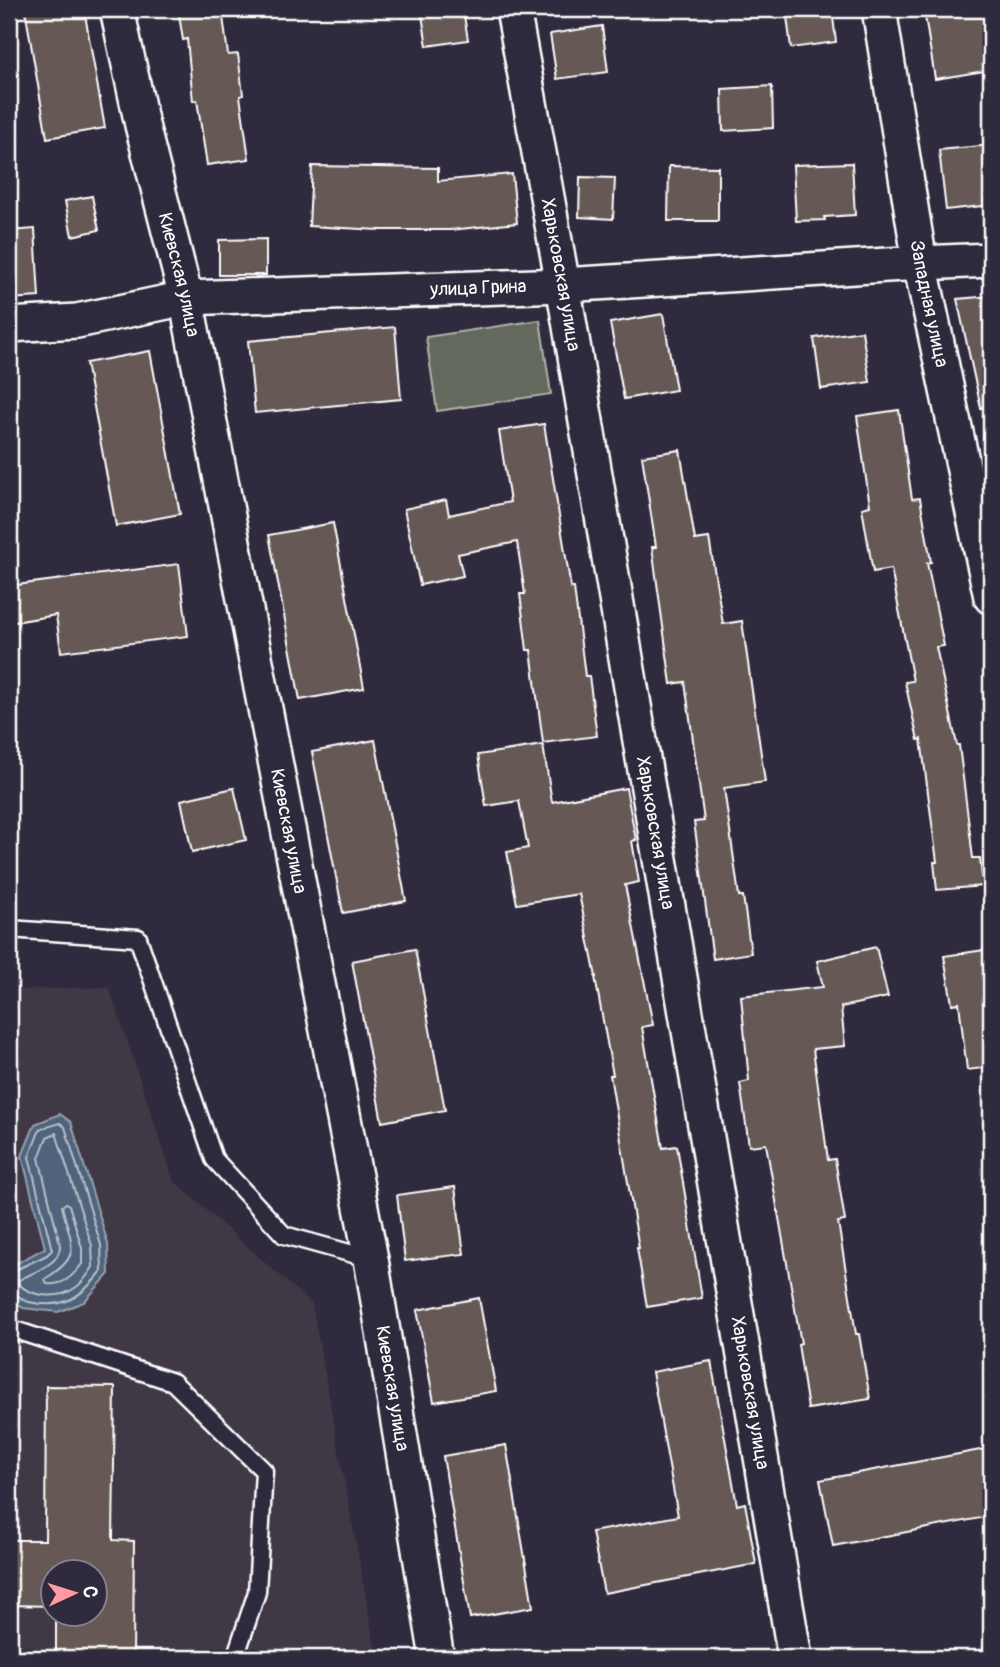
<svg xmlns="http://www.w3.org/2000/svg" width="1000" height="1667" font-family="Pangolin,sans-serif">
<rect width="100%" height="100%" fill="#2f2a3d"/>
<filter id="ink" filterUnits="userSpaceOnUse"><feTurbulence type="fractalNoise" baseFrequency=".0143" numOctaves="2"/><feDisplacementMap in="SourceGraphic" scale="14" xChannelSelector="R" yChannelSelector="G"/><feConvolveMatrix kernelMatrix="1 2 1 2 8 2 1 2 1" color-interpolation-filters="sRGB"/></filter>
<g filter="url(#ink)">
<path fill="#3f3844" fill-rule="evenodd" d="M109,987L174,1181L312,1304L377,1658H9V990ZM52,1572H94V1614H52Z"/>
<path fill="#63695c" stroke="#b1b4ae" stroke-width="2" d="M540,320L551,394L437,411L426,337Z"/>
<path fill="#50637b" stroke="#96a1b0" stroke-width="2" d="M60,1114L71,1122L108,1244L109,1274L84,1302L58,1312L23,1308L9,1297V1267L45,1248L22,1156L35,1124Z"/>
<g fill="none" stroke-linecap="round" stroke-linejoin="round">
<g stroke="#b9c1ca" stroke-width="2">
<path d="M56,1133L92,1246L93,1267C89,1273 82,1284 75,1288C58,1300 30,1297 18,1283L19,1280C35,1271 61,1265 60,1244L39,1158L47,1137Z"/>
<path d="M66,1203L69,1205L82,1248V1264C73,1276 63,1286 47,1284L45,1279C84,1255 71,1245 62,1206Z"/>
<path d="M9,1273L47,1255L52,1250L29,1157L40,1129L60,1123L65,1127L101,1245L102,1271C81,1297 64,1310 29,1302C21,1300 17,1293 9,1292"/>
</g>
</g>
<g fill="#655954" stroke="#fff" stroke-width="2">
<path d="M25,9H84L105,128L47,138Z"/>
<path d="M178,9H222L228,55L238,54L243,95L240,96L249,159L207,165L197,100L193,101L187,39L183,40Z"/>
<path d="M421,9H463L468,40L427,46Z"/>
<path d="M786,9H832L836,42L791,48Z"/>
<path d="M972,9H986L991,44V70L935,79L925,16Z"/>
<path d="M602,26L608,72L557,79L550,34Z"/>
<path d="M772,86L773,128L723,131L722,89Z"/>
<path d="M991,145V205L946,210L939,150Z"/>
<path d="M852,163L855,215L824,217L825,220L796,221L793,165Z"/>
<path d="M312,166L438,168V181L512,174L517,223L450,230H379L309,226Z"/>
<path d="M669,166L718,167V221H668Z"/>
<path d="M580,177L615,178L613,219L579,217Z"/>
<path d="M92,196L99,230L72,236L65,201Z"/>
<path d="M35,229L39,297L9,299V231Z"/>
<path d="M266,239V275H219V240Z"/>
<path d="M991,296V406L981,408L957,299Z"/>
<path d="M663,314L676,390L624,399L610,323Z"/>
<path d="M395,327L401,399L255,413L248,341Z"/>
<path d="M862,331L870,382L821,389L814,338Z"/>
<path d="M150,351L180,514L116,526L86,363Z"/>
<path d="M899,410L912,499L920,498L931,562L927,563L944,646L936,647L957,745H959L973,858H980L983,886L937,890L934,862H937L921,739L918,740L905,682L913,681L891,569L873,572L862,508L870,506L857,416Z"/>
<path d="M544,424L571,588H574L585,676H589L597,736L543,743L531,650H527L520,594H525L517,542L458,554L463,576L420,585L404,509L446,500L449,515L510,502L499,431Z"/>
<path d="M680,450L695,540L709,538L723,624L742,621L765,782L724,788L739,896H743L751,953L713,959L694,822L704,821L685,682L671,684L652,547H656L642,456Z"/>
<path d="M333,523L364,688L300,700L269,535Z"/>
<path d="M179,564L188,636L61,652L56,615L9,623V586Z"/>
<path d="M375,740L406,901L343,913L312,752Z"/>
<path d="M543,745L552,802L626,788L636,840L632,841L639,882L625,885L653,1025L642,1027L663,1148L677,1146L702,1298L647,1307L637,1248H639L610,1075H613L595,977H596L579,894L517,904L507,852L528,848L519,801L486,806L478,755Z"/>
<path d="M234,788L246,840L192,852L181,800Z"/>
<path d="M876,947L888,997L841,1007L845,1046L813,1049L828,1160L835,1159L845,1221L838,1222L856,1334H859L870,1399L808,1409L798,1344L801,1343L766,1144L749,1146L740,1083L749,1081L741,996L823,987L817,961Z"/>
<path d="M415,949L445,1110L382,1122L352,961Z"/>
<path d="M991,949V1067L967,1070L959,1003L952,1004L944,956Z"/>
<path d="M455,1187L464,1254L405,1261L397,1195Z"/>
<path d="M479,1298L496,1391L434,1402L417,1310Z"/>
<path d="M711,1361L737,1505L745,1503L756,1564L604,1593L592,1532L678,1516L652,1372Z"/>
<path d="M46,1386L115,1387L113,1540L134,1541L133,1658H56V1614H94V1572H52V1606L9,1605V1540H45Z"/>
<path d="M506,1445L533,1607L470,1618L443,1456Z"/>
<path d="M991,1448V1516L833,1546L820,1480Z"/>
</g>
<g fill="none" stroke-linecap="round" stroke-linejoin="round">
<g stroke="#fff" stroke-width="21">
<g id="lane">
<path d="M9,929L138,938L214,1159L284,1235L371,1259"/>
<path d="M9,1328L173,1382L264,1471L257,1592L235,1658"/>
</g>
</g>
<g stroke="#fff" stroke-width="38">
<g id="street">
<path id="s1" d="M117,9L142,125L186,298L371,1259L437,1658"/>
<path id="s2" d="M513,9L563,285L795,1658"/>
<path id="s3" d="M879,9L920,263L991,597"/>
<path id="s4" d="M9,325L77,321L186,298L563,285L920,263L991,260"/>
</g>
</g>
<use href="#lane" stroke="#2f2a3d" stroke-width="16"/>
<use href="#street" stroke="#2f2a3d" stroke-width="33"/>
</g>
</g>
<g text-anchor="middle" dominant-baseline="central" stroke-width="6" stroke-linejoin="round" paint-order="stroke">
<g font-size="19" fill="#fff" stroke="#2f2a3d">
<text stroke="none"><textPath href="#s2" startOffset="270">Харьковская улица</textPath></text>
<text stroke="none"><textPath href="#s1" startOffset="273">Киевская улица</textPath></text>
<text stroke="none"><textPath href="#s4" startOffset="472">улица Грина</textPath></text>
<text stroke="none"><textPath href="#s3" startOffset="299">Западная улица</textPath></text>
<text stroke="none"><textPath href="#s1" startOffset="840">Киевская улица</textPath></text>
<text stroke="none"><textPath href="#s2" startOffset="836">Харьковская улица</textPath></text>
<text stroke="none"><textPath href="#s1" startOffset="1407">Киевская улица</textPath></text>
<text stroke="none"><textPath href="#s2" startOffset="1404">Харьковская улица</textPath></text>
</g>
</g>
<rect width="1000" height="1667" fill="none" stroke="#2f2a3d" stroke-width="35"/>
<rect x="18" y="18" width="965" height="1632" fill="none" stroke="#fff" stroke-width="2.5" filter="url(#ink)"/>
<g transform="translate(74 1593) rotate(86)"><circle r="33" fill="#2f2a3d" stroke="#827f8b" stroke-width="2"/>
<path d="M0-5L12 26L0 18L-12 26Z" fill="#ff9aa2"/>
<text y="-10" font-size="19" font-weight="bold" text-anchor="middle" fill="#ffffff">С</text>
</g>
</svg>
